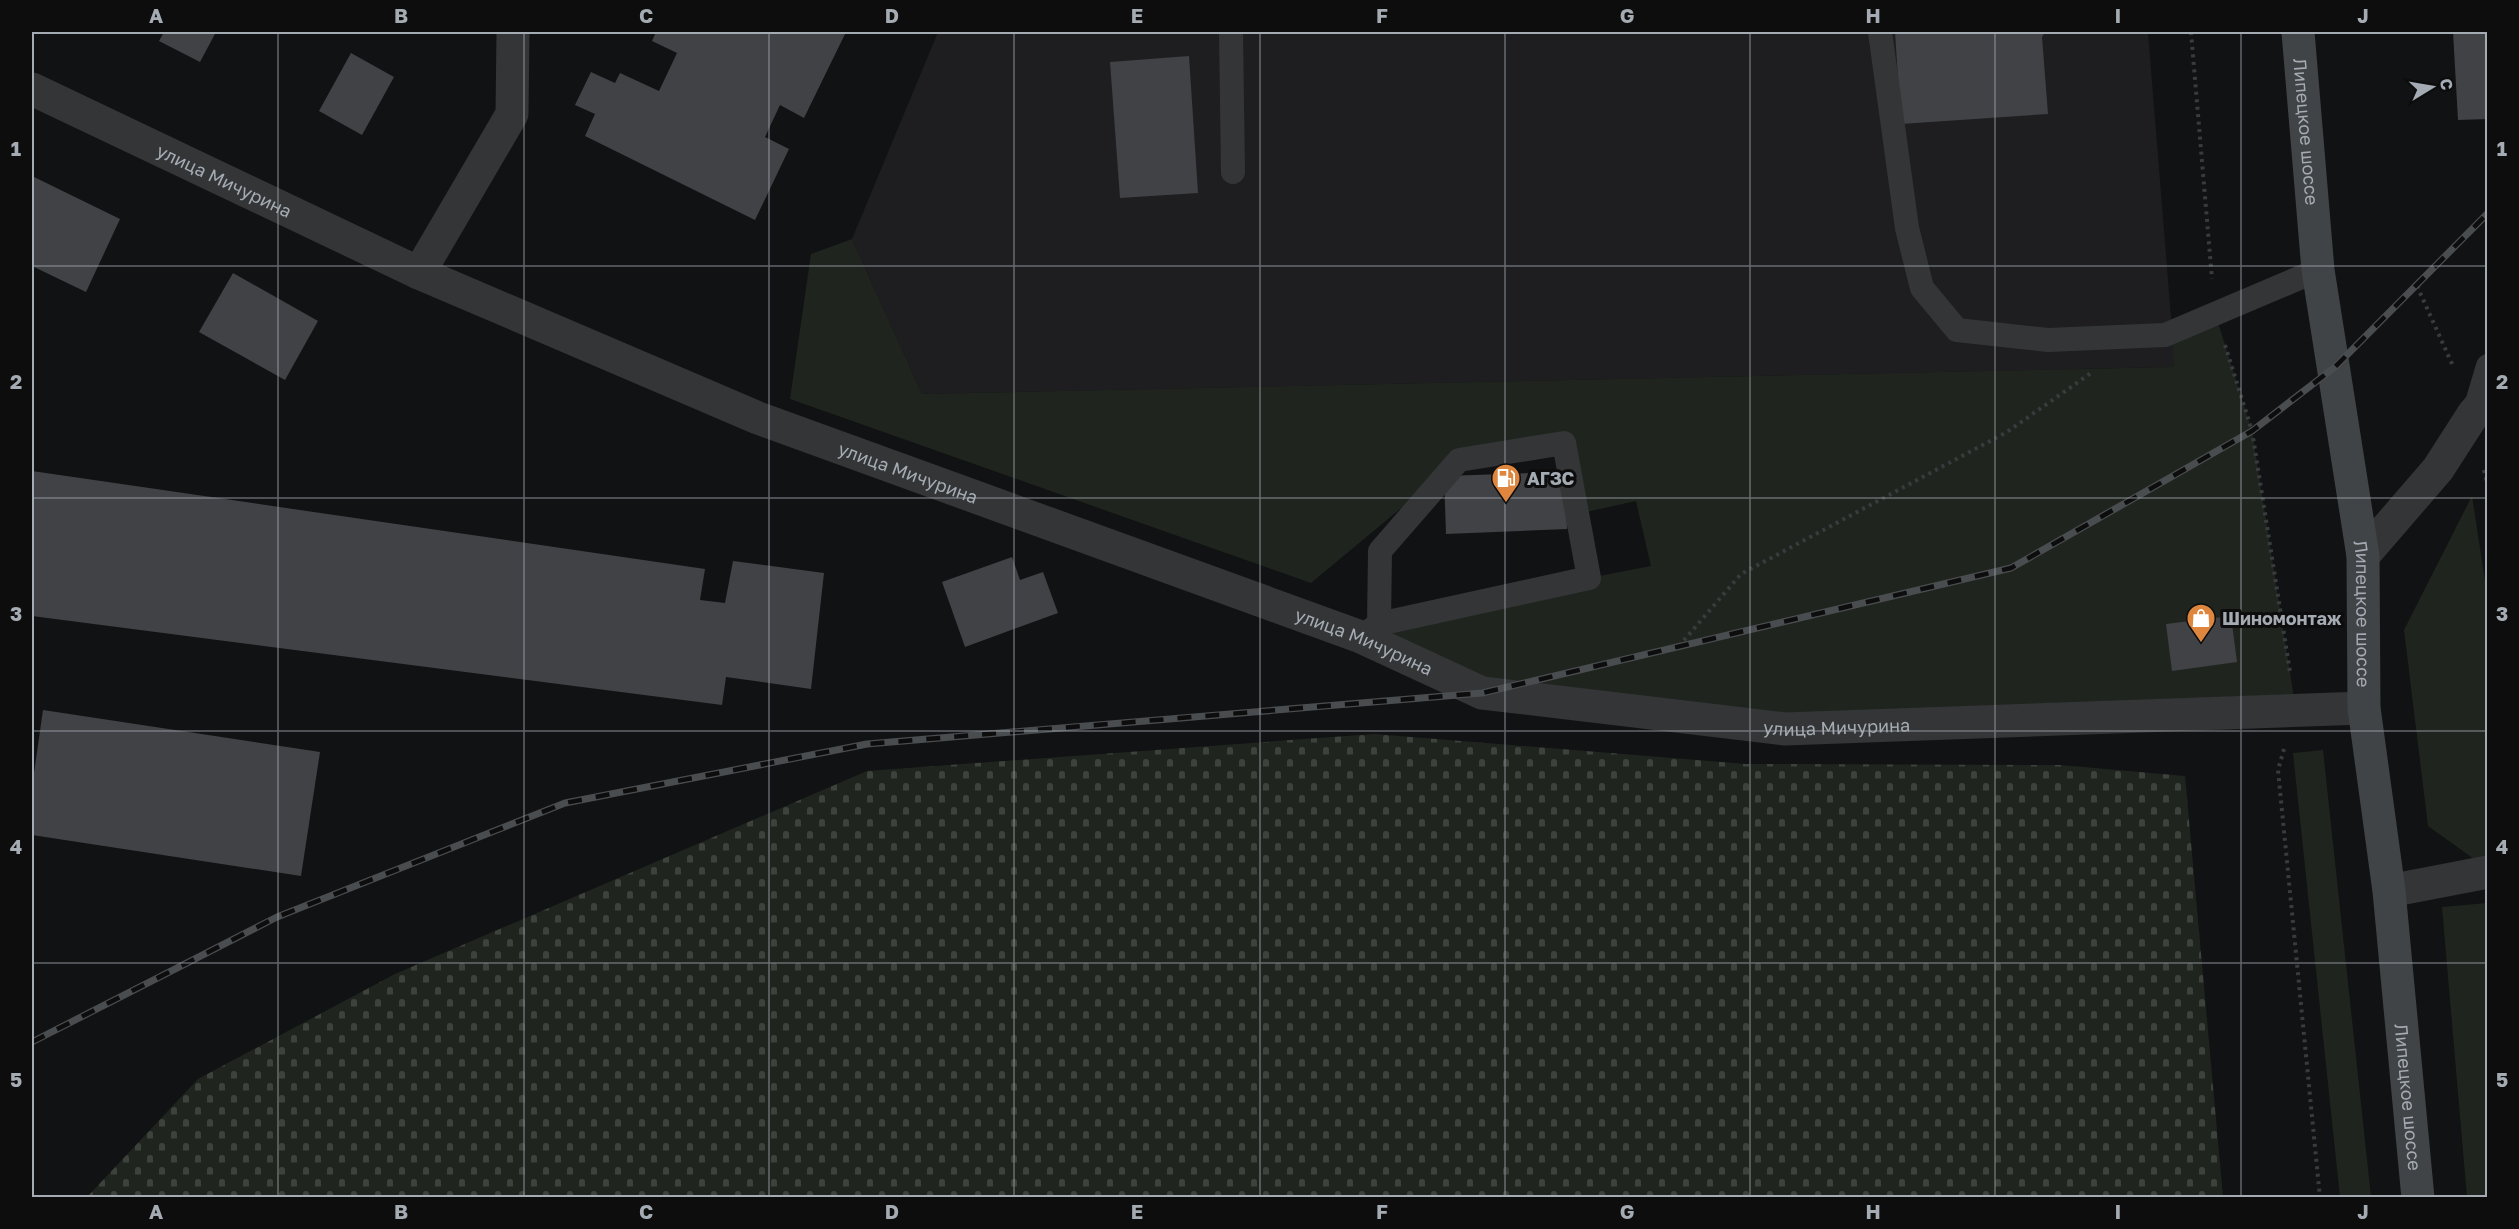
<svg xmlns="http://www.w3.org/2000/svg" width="2519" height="1229" font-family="'Golos Text',sans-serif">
<defs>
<pattern id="cemetery-stones" width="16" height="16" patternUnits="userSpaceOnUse" patternTransform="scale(1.5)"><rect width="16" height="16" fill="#1f251e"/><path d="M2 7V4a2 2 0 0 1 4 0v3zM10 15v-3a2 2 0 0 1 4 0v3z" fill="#3d423c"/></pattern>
</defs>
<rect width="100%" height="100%" fill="#111213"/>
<path fill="#1e1e20" d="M938,32H2148L2175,367L922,394L852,239Z"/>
<g fill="#1f251e">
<path d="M852,239L922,394L2174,367L2172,331L2215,313L2252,431L2296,711L1785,729L1482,693L1361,637L1589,578L1651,566L1636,501L1577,514L1564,443L1459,460L1311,583L790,399L811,254Z"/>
<path d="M2472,496L2487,594V857L2474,859L2428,826L2404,630Z"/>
<path d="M2323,750L2371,1197H2340L2293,753Z"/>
<path d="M2487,903V1197H2467L2442,907Z"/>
</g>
<path fill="url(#cemetery-stones)" d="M1374,734L1746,764L2060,765L2185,776L2223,1197H87L198,1079L395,974L867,771Z"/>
<g fill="#414246">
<path d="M164,32H216L200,62L159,41Z"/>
<path d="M656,32H846L804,118L780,105L765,137L789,149L755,220L585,136L595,114L575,105L591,72L615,83L620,73L659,91L677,53L652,41Z"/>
<path d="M1895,32H2045L2042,37L2048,114L1901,124Z"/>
<path d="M2453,32H2488V119L2458,120Z"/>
<path d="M351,53L394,77L362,135L319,111Z"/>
<path d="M1189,56L1198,193L1120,198L1110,62Z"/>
<path d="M32,176L120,219L86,292L32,266Z"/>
<path d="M233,273L318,321L285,380L199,332Z"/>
<path d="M32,471L705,569L700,600L725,603L733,561L824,573L811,689L726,677L722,705L32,616Z"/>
<path d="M1565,472L1567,529L1446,534L1444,476Z"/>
<path d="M1012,557L1020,580L1043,572L1058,613L965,647L942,582Z"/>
<path d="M2231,616L2237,662L2172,671L2166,624Z"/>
<path d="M43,710L320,752L301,876L32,835V787Z"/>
</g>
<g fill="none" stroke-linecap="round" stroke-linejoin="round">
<g stroke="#393c3e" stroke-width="4" stroke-dasharray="3 4.5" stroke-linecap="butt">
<path d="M2191,32L2212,279"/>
<path d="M2417,286L2453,366"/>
<path d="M2225,345L2252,431L2290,672"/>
<path d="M2484,470L2488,487"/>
<path d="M1679,646L1741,574L2007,432L2091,373"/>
<path d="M2284,749L2278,770L2320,1198"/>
</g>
<g stroke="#333537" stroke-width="24">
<path d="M1231,32L1233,172"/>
<path d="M1880,32L1907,228L1922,288L1957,330L2048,340L2165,335L2318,270"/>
<path d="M2474,413L2488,366"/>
<path d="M1361,637L1379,624L1589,578L1564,443L1459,460L1380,551L1379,624"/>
</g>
<g stroke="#333537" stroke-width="33">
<path id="s1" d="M32,89L419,273L758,418L1361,637L1482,693L1785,729L2364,708"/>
<path d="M419,273L512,114L513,32"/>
<path d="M2363,556L2438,469L2474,413L2488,397"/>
<path d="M2389,891L2488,872"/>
</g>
<path stroke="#414447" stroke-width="33" id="s2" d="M2298,32L2318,270L2363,556L2364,708L2389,891L2418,1198"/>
<g stroke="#4a4d50" stroke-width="7">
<path id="rail" d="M32,1042L277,917L565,803L867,744L1482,693L2011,568L2252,431L2335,367L2488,213"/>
</g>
<use href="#rail" stroke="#0d0d0e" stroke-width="4.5" stroke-dasharray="14" stroke-linecap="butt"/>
</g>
<path fill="none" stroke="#a4abb2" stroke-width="1.5" stroke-opacity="0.55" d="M278,32V1198M524,32V1198M769,32V1198M1014,32V1198M1260,32V1198M1505,32V1198M1750,32V1198M1995,32V1198M2241,32V1198M32,266H2488M32,498H2488M32,731H2488M32,963H2488"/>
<defs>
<g id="fuel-pin" transform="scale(1.5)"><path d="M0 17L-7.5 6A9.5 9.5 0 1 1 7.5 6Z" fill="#de863e" stroke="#0d0d0e"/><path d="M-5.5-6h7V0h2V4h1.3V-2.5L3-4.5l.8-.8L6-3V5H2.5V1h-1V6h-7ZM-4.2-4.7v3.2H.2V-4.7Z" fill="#fff"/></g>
<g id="shop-pin" transform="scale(1.5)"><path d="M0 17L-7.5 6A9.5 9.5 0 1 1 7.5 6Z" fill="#de863e" stroke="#0d0d0e"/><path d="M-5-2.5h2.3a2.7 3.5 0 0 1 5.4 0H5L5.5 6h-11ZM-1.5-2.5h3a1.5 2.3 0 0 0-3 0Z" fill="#fff"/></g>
</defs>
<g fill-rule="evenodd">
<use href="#fuel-pin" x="1506" y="478"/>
<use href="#shop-pin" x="2201" y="618"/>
</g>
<g text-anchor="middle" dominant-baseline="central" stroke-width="6" stroke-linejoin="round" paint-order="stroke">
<g font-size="18" fill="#a4abb2" stroke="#0d0d0e">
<text stroke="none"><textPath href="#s2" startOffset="100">Липецкое шоссе</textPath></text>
<text stroke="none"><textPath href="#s1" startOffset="213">улица Мичурина</textPath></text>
<text stroke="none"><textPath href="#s1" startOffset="957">улица Мичурина</textPath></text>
<text stroke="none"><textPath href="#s2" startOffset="586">Липецкое шоссе</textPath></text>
<text stroke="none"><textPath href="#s1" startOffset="1443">улица Мичурина</textPath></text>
<text stroke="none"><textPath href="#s1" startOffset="1929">улица Мичурина</textPath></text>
<text stroke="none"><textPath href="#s2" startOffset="1072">Липецкое шоссе</textPath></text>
</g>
<g font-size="18" font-weight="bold" fill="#a4abb2" stroke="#0d0d0e" text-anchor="start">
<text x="1527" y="478">АГЗС</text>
<text x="2222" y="618">Шиномонтаж</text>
</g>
</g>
<rect width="2519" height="1229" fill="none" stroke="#0d0d0e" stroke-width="66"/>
<g transform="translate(2432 87) rotate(79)" stroke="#0d0d0e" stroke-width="4.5" paint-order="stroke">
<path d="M0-4.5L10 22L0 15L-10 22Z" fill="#a4abb2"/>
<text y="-9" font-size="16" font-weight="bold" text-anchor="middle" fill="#a4abb2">С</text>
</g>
<rect x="33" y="33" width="2453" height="1163" fill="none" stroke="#a4abb2" stroke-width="2"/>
<g font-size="20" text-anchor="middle" font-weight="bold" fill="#a4abb2">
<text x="156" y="23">A</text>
<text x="401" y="23">B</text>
<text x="646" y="23">C</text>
<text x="892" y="23">D</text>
<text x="1137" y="23">E</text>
<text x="1382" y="23">F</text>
<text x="1627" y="23">G</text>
<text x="1873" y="23">H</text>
<text x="2118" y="23">I</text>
<text x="2363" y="23">J</text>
<text x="16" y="156">1</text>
<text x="2502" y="156">1</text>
<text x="16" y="389">2</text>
<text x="2502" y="389">2</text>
<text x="16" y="621">3</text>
<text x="2502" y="621">3</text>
<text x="16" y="854">4</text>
<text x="2502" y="854">4</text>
<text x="16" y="1087">5</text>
<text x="2502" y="1087">5</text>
<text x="156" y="1219">A</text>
<text x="401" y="1219">B</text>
<text x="646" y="1219">C</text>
<text x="892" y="1219">D</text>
<text x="1137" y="1219">E</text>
<text x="1382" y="1219">F</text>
<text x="1627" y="1219">G</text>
<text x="1873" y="1219">H</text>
<text x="2118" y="1219">I</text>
<text x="2363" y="1219">J</text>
</g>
</svg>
